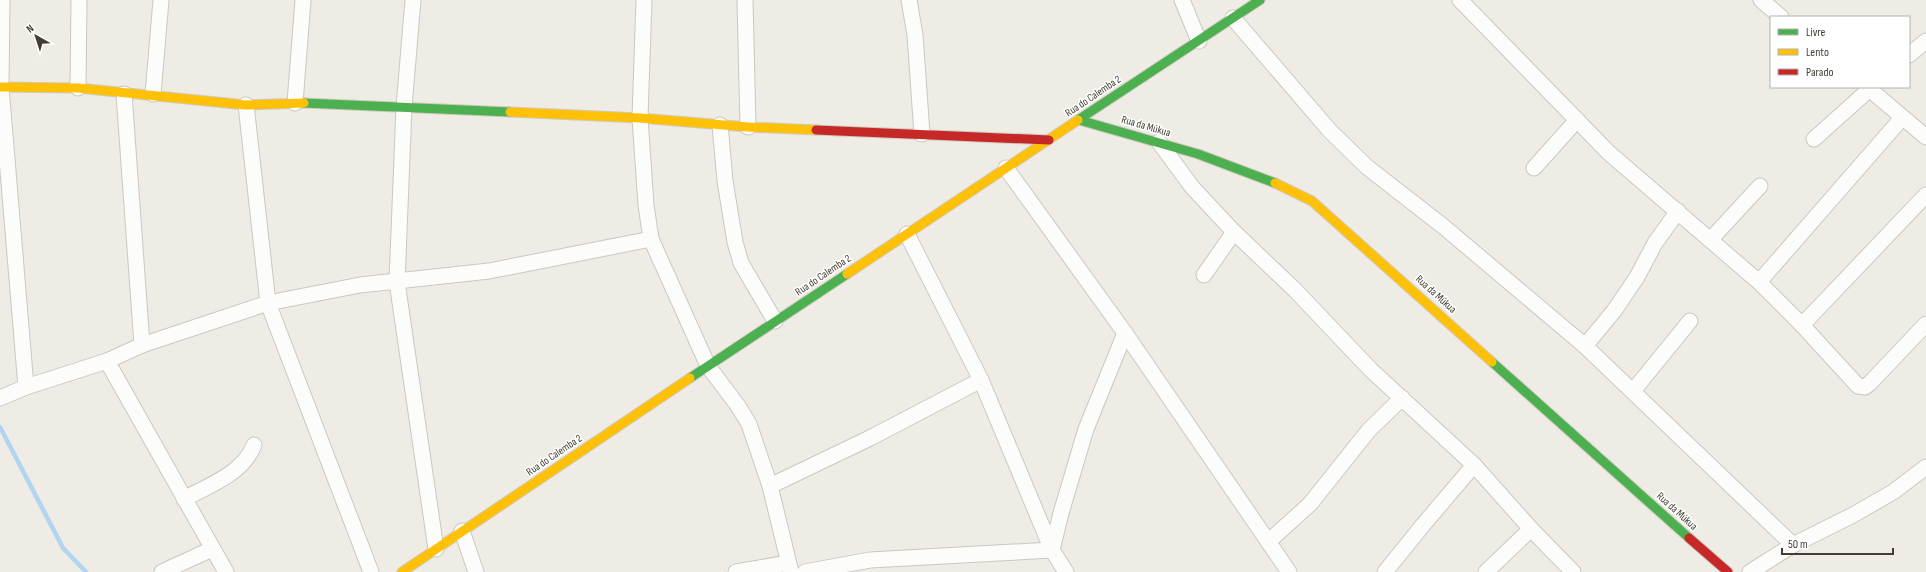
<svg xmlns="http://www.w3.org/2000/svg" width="1926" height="572" font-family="'Sofia Sans Condensed',sans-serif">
<rect width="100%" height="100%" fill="#eeece5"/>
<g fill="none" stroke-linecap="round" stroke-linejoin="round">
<path stroke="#b1d4f0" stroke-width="4.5" d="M0,427L63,548L86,572"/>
<g stroke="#cac8c1" stroke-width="17">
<g id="street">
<path d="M2,0L1,87L26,387"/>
<path d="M413,0L404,107L397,282L436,549"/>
<path d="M644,0L640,118L646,205L651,239L708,366L738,406L749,424L770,486L791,572"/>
<path d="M745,0L748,127"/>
<path d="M909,0L915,35L922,134"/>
<path d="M1182,0L1199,41"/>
<path d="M1460,0L1609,153L1759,282L1802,325L1858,386L1865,387L1870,383L1926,324"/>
<path d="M1761,0L1781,17"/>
<path d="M1233,18L1330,131L1367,167L1444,227L1585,346L1793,545"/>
<path d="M1909,55L1926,41"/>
<path d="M1867,87L1926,137"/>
<path d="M78,88L79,0"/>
<path d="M124,94L142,345"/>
<path d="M153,94L161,0"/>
<path d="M295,103L303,0"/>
<path d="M246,105L268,303L371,572"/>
<path d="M720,125L725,181L735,242L741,263L775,321"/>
<path d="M1814,139L1872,87"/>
<path d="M1159,142L1192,187L1234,232L1295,290L1371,370L1474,465L1531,529L1573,572"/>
<path d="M1006,168L1125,333L1289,572"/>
<path d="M1534,168L1577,120"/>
<path d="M907,234L981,380L1052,550L1066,572"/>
<path d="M1711,239L1760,186"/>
<path d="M1204,275L1234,232"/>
<path d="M1759,282L1902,118"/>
<path d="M1802,325L1926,195"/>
<path d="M1585,346L1614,311L1637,277L1655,243L1678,211"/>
<path d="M107,361L226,572"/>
<path d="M1633,391L1690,321"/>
<path d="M0,398L26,387L107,361L142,345L268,303L360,285L489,271L651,239"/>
<path d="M770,486L870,438L981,380"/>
<path d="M184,499C209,485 243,474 254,445"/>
<path d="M462,531L476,572"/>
<path d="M1268,542L1310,504L1369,430L1402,398"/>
<path d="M162,572L212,549"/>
<path d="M736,572L788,563"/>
<path d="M805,572L870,560L1052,550L1061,513L1086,429L1125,333"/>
<path d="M1385,572L1423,525L1474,465"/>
<path d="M1486,572L1531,529"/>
<path d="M1750,572L1793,545L1853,515L1893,492L1926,467"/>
</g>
</g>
<g stroke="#cecabc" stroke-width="11">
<g id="fast">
<path d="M304,103L510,112"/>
<path d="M1078,120L1260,0"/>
<path d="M1079,120L1198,154L1275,183"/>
<path d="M1492,362L1689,538"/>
<path d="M690,378L847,274"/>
</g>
</g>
<g stroke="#cecabc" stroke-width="11">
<g id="slow">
<path d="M0,87L78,88L246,105L304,103"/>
<path d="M510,112L640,118L748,127L816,130"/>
<path d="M1275,183L1312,201L1492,362"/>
<path d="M847,274L1078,120"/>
<path d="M402,572L690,378"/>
</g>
</g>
<g stroke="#cecabc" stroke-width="11">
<g id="jam">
<path d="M816,130L1049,140"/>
<path d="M1689,538L1728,572"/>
</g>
</g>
<use href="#street" stroke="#fcfcfb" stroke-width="15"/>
<use href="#fast" stroke="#4caf50" stroke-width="9"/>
<use href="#slow" stroke="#ffc107" stroke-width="9"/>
<use href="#jam" stroke="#c62828" stroke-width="9"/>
</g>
<g text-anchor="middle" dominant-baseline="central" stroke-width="3" stroke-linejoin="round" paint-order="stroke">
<g font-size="11" fill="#443e32" stroke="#fff">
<text transform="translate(1093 96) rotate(-34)">Rua do Calemba 2</text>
<text transform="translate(1146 126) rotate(16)">Rua da Múkua</text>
<text transform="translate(823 275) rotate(-34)">Rua do Calemba 2</text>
<text transform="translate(1436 294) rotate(42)">Rua da Múkua</text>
<text transform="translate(554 455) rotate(-34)">Rua do Calemba 2</text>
<text transform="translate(1677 511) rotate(42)">Rua da Múkua</text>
</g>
</g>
<rect x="1770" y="16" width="140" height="72" fill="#ffffff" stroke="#b4b2ad"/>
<rect x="1778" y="29" width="20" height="6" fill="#4caf50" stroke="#b4b2ad"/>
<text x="1806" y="36" font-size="12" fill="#443e32">Livre</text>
<rect x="1778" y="49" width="20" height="6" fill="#ffc107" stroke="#b4b2ad"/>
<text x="1806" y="56" font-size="12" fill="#443e32">Lento</text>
<rect x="1778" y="69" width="20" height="6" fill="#c62828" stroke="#b4b2ad"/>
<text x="1806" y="76" font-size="12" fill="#443e32">Parado</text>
<g transform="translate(36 36) rotate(321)" stroke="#ffffff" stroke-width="3" paint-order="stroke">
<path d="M0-3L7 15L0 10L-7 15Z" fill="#443e32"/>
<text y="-6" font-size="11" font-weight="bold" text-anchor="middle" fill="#443e32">N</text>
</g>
<path d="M1782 548v6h111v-6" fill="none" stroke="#443e32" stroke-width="2"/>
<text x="1788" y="548" font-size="12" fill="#443e32" stroke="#ffffff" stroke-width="3" paint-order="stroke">50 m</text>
</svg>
